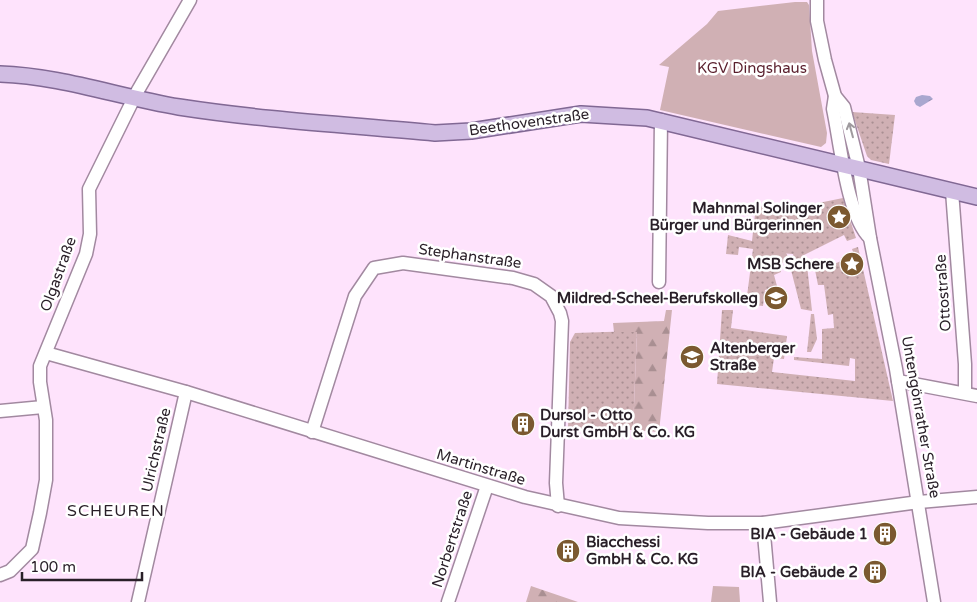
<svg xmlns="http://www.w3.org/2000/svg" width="977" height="602" font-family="'Varela Round',sans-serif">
<defs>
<pattern id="grass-dots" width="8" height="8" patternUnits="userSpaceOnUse" patternTransform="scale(1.25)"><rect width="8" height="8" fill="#d0b0b4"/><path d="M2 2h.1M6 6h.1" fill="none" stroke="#a98f92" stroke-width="1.8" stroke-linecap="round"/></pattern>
<pattern id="forest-firs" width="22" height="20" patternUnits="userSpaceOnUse" patternTransform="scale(1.25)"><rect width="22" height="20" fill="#d0b0b4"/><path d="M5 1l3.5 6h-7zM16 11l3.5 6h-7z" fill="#a98f92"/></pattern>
<pattern id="water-ripples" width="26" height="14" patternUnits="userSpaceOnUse" patternTransform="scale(1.25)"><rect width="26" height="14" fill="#a9a7cf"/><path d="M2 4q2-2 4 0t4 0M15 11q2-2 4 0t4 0" fill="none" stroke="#8a87a8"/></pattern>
</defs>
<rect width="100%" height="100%" fill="#fee3fc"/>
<g fill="url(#grass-dots)">
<path d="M852,112L895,115L889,164L871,160L867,156Z"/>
<path d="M843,198L856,238L847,241L844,235L802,256L804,261L796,264L793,254L779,253L777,258L781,272L774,275L777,286L765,290L763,306L746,304L753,249L739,247L738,255L726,254L728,235L752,241L756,205L789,209Z"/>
<path d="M858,247L893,401L717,384L722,310H733L731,328L787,336L784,359L774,358L772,372L855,381V359L850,358L849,366L794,360V357L822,359V329L834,328L833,314L828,315L824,285H818L815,270L818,265L821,270L854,255L852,249Z"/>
<path d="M807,265L812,311L801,309L791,270Z"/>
<path d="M811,314H814L817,339L811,352H807Z"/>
<path d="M637,331L633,430L568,429L570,342L575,333Z"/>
</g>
<g fill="url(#forest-firs)">
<path d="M666,310H672L659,432L633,430L637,332H614L613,323L664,321Z"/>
<path d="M531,586L578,602H526Z"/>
</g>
<g fill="#d0b0b4">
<path d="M795,2H807L809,5L812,51L827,133L826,143L821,147L660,110L669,67L659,65L707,24L718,11Z"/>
<circle cx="782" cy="257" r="5.5"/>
<path d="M713,586L739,587L740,602H711Z"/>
</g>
<path fill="url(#water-ripples)" d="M922,95L930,96L933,99L920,107L916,105L914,101L916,97Z"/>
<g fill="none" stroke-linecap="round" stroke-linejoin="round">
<g stroke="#a289a0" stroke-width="15">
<g id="minor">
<path d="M817,0V21L825,60L835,96L844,107L859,168L870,238L896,369L934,602"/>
<path d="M835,96L833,109C840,141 847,217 870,238"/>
<path d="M952,191L965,364V393"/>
<path d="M659,282L661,120"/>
<path d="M46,353L186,392L525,497L619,518L708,523H763L919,502L977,497"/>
<path d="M898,381L977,396"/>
<path d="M0,411L43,407"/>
<path d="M312,432L355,296L374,268L403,263L513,278L534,284L551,296L560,313L562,321L556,483L558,506"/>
<path d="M763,523L770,602"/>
<path d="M0,575L10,571L32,549L40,513L46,480V420L40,382V366L86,254L90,234L89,189L137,92L190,0"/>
<path d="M138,602L186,392"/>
<path d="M448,602L487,486"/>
</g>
</g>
<g stroke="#816894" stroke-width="18">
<path id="major" d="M0,74C61,76 119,97 179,107C263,120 350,125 435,133L471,131L581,114L647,118L977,197"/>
</g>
<use href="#minor" stroke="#fff" stroke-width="12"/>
<use href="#major" stroke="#d0bce2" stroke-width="15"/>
</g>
<defs><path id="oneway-shaft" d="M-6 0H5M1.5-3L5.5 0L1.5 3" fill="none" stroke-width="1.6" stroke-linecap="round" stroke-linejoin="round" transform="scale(1.25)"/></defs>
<use stroke="#9f9a9e" href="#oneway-shaft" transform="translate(851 130) rotate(-105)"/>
<defs>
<g id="sight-disc" transform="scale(1.25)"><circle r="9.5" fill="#7b5930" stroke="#fff"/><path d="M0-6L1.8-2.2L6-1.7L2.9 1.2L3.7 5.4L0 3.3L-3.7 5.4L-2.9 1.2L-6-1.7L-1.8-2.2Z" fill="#fff"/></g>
<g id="school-disc" transform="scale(1.25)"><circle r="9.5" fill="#7b5930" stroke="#fff"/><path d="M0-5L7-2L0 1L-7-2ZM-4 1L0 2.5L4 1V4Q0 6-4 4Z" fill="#fff"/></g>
<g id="building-disc" transform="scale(1.25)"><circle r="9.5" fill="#7b5930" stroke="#fff"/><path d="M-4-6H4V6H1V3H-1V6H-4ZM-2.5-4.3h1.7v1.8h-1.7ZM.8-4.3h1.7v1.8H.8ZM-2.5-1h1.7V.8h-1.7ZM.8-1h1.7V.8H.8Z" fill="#fff"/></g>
</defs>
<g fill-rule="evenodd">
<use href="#sight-disc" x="839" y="217"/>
<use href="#sight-disc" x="852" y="264"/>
<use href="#school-disc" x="776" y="298"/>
<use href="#school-disc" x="692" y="357"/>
<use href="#building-disc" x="523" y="424"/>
<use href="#building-disc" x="885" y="534"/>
<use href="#building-disc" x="568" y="551"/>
<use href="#building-disc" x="875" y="572"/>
</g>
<g text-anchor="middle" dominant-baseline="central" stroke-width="5" stroke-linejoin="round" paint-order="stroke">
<g font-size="15" fill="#591e2c" stroke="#fff">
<text x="752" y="68">KGV Dingshaus</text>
</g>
<g font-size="15" fill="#291f28" stroke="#fff">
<text transform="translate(529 122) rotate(-8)">Beethovenstraße</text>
<text transform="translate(470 256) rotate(8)">Stephanstraße</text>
<text transform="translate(58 274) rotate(-70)">Olgastraße</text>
<text transform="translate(943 293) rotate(-94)">Ottostraße</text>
<text transform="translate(921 417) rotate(80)">Untengönrather Straße</text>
<text transform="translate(156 450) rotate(-77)">Ulrichstraße</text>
<text transform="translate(481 467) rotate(17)">Martinstraße</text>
<text transform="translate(452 539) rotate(-72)">Norbertstraße</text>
</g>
<g font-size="15" font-weight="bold" fill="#291f28" stroke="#fff" text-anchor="end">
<text x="822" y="208">Mahnmal Solinger<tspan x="822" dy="17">Bürger und Bürgerinnen</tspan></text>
<text x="834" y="264">MSB Schere</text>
<text x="758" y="298">Mildred-Scheel-Berufskolleg</text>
<text x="710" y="348" text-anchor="start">Altenberger<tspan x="710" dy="17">Straße</tspan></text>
<text x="540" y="415" text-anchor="start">Dursol - Otto<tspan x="540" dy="17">Durst GmbH &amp; Co. KG</tspan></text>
<text x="868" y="534">BIA - Gebäude 1</text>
<text x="586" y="542" text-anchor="start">Biacchessi<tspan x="586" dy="17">GmbH &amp; Co. KG</tspan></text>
<text x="858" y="572">BIA - Gebäude 2</text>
</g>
<g font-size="16" letter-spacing="1" fill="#291f28" stroke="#fff">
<text x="116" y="511">SCHEUREN</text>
</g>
</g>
<path d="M22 572v8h120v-8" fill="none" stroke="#291f28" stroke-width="2.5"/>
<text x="30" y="572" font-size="15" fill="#291f28" stroke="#ffffff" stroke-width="4" paint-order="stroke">100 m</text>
</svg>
